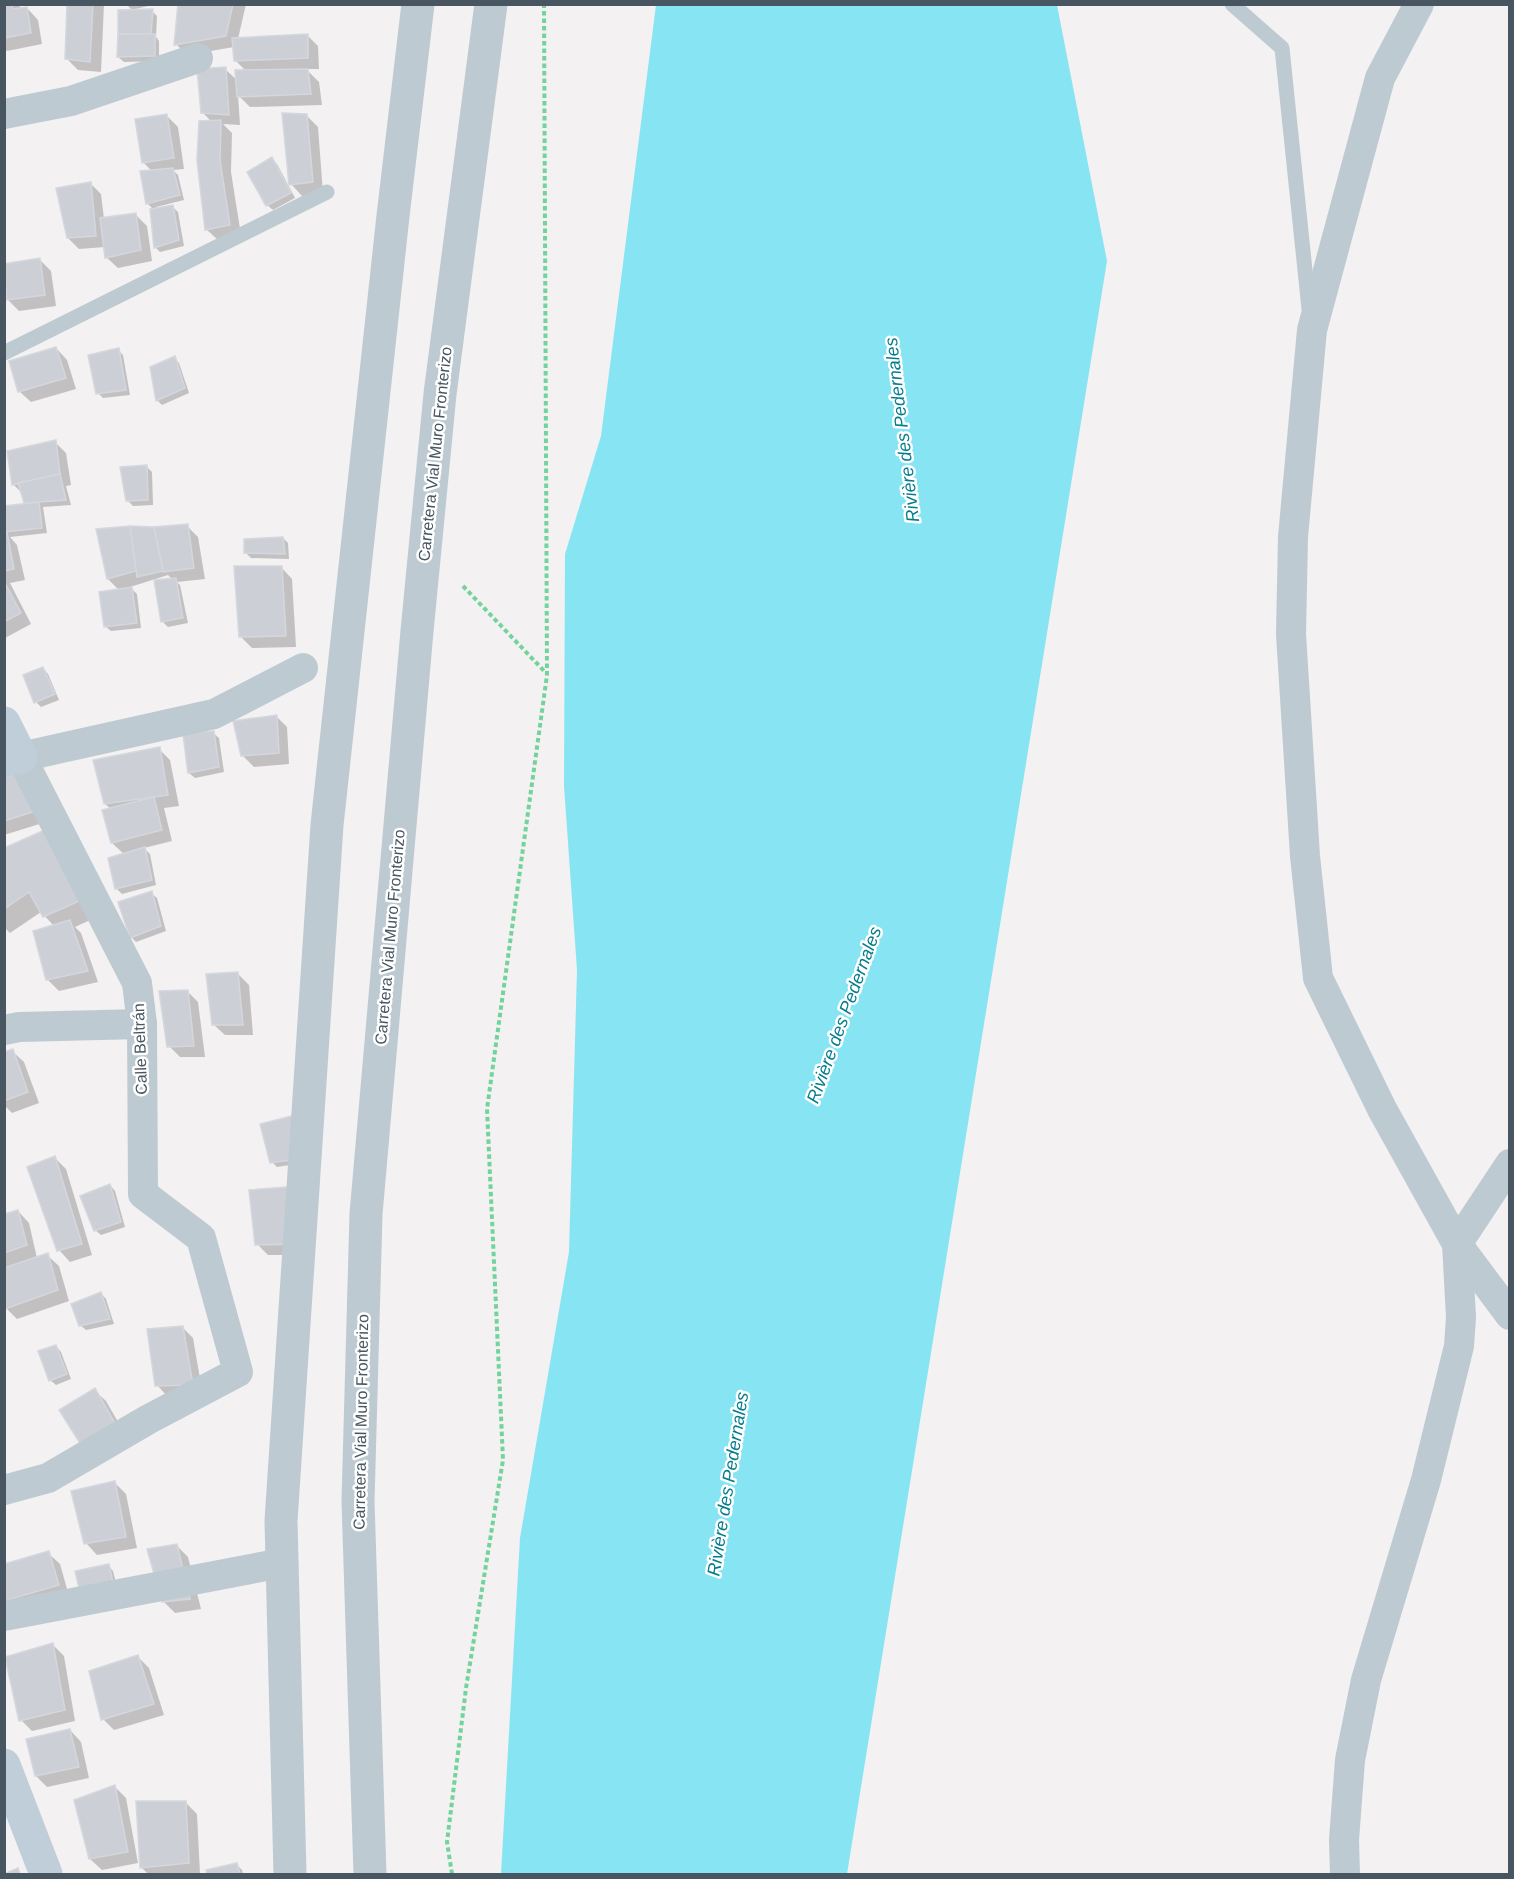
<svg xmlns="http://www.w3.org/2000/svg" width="1514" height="1879" font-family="Arial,sans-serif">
<rect width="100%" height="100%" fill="#f3f1f1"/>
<path fill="#87e5f3" d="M656,5H1057L1107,261L847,1874H501L520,1538L569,1252L577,970L564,786L565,554L601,436Z"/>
<g fill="#0003">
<path d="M4,4H19L21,9L27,8L38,20L42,44L7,51L4,48Z"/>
<path d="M68,4H104L101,72L78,70L66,58Z"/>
<path d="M126,4H156L132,10Z"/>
<path d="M179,4H246L238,39L307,35L318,46L319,69H306L319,82L322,105L250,107L238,95L240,125L223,124L232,133L231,172L241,235L218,240L206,229L212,122L202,112L225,69L238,81L247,72L235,60L234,47L187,55L176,44Z"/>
<path d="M152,11L157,16L156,37L159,41V61L124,62L118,57Z"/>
<path d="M306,115L318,127L323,193L302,196L291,184Z"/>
<path d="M167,116L178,127L184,169L173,170L178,175L184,200L156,207V209L173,207L178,212L184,246L160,252L155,247L154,210L147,203L152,171L143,162Z"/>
<path d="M271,159L277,164L295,198L273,210L267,205L249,172Z"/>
<path d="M90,183L101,194L104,219L136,215L147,226L152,261L118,268L106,257L105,247L79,249L68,238Z"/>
<path d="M40,260L51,271L56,306L19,311L8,300L4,265Z"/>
<path d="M56,348L67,360L76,389L31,402L19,391Z"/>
<path d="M118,350L123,355L130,395L103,398L98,393Z"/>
<path d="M174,358L179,363L189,393L162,405L157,400Z"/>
<path d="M55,442L66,453L71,485L66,486L71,505L43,507L47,533L10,537L17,545L25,580L10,583L31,624L5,638L4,508L26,505L22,493L13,484Z"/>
<path d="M147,467L152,472L153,505L133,506L128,501Z"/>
<path d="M187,526L198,537L205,579L177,582L180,585L188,623L168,627L163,622L173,580L168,575L130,587L137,594L141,628L111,631L105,626L120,591L108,579L98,530Z"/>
<path d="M283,538L288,543L289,559L251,558L246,553Z"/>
<path d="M281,567L292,579L296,647L252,648L241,637Z"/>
<path d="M43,668L48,674L59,700L41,707L36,702Z"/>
<path d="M276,716L287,727L289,764L254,767L243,756Z"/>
<path d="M213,733L219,738L224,772L195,778L189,773Z"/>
<path d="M159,749L170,760L179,806L164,808L172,841L144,848L150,854L156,885L122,894L117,889L110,859L125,855L112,843L111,809L105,804Z"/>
<path d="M4,769L46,822L4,835Z"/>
<path d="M47,830L99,916L75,927L81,933L98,982L59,991L48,980L54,926L41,912L10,933L4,927V850Z"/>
<path d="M151,893L157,898L166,931L136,942L131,937Z"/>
<path d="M238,974L249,985L253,1035H225L213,1024Z"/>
<path d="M187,991L198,1002L205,1057H180L169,1046Z"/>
<path d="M12,1051L24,1062L39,1103L12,1113L4,1105V1054Z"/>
<path d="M262,1125L303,1163L277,1167L272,1162Z"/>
<path d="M55,1158L66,1169L92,1255L70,1262L59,1250Z"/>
<path d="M110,1185L115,1191L125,1227L101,1235L95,1230Z"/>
<path d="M250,1192L314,1255H268L257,1244Z"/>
<path d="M18,1211L29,1223L37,1258L47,1255L59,1266L69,1301L17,1319L6,1308L4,1303V1215Z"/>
<path d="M101,1293L106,1299L114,1324L86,1330L80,1325Z"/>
<path d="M182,1327L193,1338L203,1396L168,1397L157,1385Z"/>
<path d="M56,1346L61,1352L71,1379L56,1385L50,1380Z"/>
<path d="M94,1390L106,1401L126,1436L95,1458Z"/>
<path d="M115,1483L126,1494L137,1548L97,1555L86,1543Z"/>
<path d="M177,1546L188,1557L201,1609L175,1613L163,1601Z"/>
<path d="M48,1553L60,1564L69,1596L4,1603V1560L6,1565Z"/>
<path d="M108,1565L113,1571L120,1598L89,1606Z"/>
<path d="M53,1645L64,1656L75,1721L32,1731L21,1720Z"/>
<path d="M138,1657L149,1668L164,1715L114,1730L103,1719Z"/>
<path d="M70,1730L81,1742L89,1778L47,1787L36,1776Z"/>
<path d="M115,1787L126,1798L138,1863L102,1870L90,1859Z"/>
<path d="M185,1802L197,1814L200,1874H148L141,1867Z"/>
<path d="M237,1865L242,1870L243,1874H208L207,1871Z"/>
</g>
<g fill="#ccd0d6" stroke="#d4d7dd" stroke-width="1.5">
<path d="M4,4H12L13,9L27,7L31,33L4,38Z"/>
<path d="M67,4H93L90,62L65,59Z"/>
<path d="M178,4H233L226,36L174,45Z"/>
<path d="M153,9L151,35L118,34V10Z"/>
<path d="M118,34H155V56L117,57Z"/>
<path d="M308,34V58L234,61L232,38Z"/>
<path d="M226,67L229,115L201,113L197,69Z"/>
<path d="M308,69L311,94L237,97L235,70Z"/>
<path d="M282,113L307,114L313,182L289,185Z"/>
<path d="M167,114L174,158L142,163L135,119Z"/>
<path d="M221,120L220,160L230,225L205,230L197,160L199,121Z"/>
<path d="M272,157L291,193L266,206L247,172Z"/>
<path d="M173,168L180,195L146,204L140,171Z"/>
<path d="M91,182L96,236L67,238L56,188Z"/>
<path d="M173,205L179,240L154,248L150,209Z"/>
<path d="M136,213L141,250L105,258L100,218Z"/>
<path d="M40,258L45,295L7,300L4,264Z"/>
<path d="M56,347L66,378L18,392L9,361Z"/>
<path d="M119,348L126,390L96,394L88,355Z"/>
<path d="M175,356L185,388L156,401L150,367Z"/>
<path d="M56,440L60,474L12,485L7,451Z"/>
<path d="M147,465L148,500L126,501L120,467Z"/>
<path d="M60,474L66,500L24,503L18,483Z"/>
<path d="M39,502L42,528L4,532V506Z"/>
<path d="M188,524L194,568L163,572L154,527Z"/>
<path d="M130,526L154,527L163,571L137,577Z"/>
<path d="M130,526L136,571L107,579L96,529Z"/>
<path d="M7,532L14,569L4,571V533Z"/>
<path d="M283,537L285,554L244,553V539Z"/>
<path d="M234,566H282L286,636L239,637Z"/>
<path d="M176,578L183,618L161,622L154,580Z"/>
<path d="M4,581L21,613L4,622Z"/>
<path d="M132,587L137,623L104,627L99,592Z"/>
<path d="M43,667L55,694L34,703L23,675Z"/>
<path d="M277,715L279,753L241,756L233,721Z"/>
<path d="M214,731L219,767L188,773L183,734Z"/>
<path d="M160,747L168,795L104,804L93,760Z"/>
<path d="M17,766L36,811L4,821V767Z"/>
<path d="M154,797L162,830L111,843L102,810Z"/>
<path d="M47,829L84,899L43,917L29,892L4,909V848Z"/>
<path d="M145,847L152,880L115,889L108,858Z"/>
<path d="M152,891L161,926L130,938L118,902Z"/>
<path d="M70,920L88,971L46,980L33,931Z"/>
<path d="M238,972L243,1025H212L206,974Z"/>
<path d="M188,990L194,1046L167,1047L159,991Z"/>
<path d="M13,1049L28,1092L4,1101V1052Z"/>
<path d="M292,1116L299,1159L270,1163L260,1124Z"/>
<path d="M55,1156L82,1244L57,1251L27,1167Z"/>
<path d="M110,1184L121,1222L94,1231L80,1196Z"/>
<path d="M300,1186L303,1244L255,1245L249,1190Z"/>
<path d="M18,1210L27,1245L4,1253V1214Z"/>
<path d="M48,1253L58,1290L5,1309L4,1268Z"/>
<path d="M101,1292L110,1319L79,1326L71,1304Z"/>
<path d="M183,1326L193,1385L155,1386L147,1329Z"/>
<path d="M56,1345L67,1374L49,1381L38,1351Z"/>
<path d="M95,1388L116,1425L83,1448L59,1410Z"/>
<path d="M115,1481L126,1537L84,1544L71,1491Z"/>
<path d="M177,1544L190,1599L162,1602L147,1549Z"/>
<path d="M49,1551L59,1585L4,1601V1564Z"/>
<path d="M109,1564L115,1593L82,1601L75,1571Z"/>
<path d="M53,1643L65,1710L19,1721L5,1657Z"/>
<path d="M138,1655L154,1704L101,1720L89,1671Z"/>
<path d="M70,1729L79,1767L35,1776L26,1739Z"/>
<path d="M115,1785L128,1852L89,1859L74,1800Z"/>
<path d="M136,1801H186L189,1863L140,1868Z"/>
<path d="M237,1863L240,1874H207L206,1870Z"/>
<path d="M18,1868L20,1874H4Z"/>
</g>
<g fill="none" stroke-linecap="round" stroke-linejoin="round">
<g stroke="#72d49c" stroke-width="4" stroke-dasharray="4.5 3" stroke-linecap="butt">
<path d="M463,586L547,674"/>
<path d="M452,1874L447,1842L466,1688L503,1460L487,1109L547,675L544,4"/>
</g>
<g stroke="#becad1" stroke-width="15">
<path d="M1232,4L1282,48L1309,309"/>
<path d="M4,353L327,192"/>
</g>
<g stroke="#becad1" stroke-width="30">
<path d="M1419,4L1380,78L1312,330L1293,537L1291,634L1305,856L1318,978L1382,1109L1457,1244L1510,1315"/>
<path d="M4,114L71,101L198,58"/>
<path d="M4,1030L19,1027L142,1024"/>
<path d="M4,1490L48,1478L149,1419L238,1372L201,1238L143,1194L142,1024L137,983L21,757L214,714L303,668"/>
<path d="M4,1616L282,1563"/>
<path d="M1345,1874L1344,1840L1350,1760L1366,1680L1426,1480L1459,1346L1461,1317L1457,1244L1510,1164"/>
</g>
<g stroke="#becad1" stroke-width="33">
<path d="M290,1874L281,1521L327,825L393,216L418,4"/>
<path d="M370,1874L358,1501L366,1214L417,631L440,394L491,4"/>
</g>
<g stroke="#c0ced9" stroke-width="33">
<path d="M4,723L21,757L4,760"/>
<path d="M4,1765L46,1874"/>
</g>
</g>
<g text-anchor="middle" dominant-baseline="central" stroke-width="5" stroke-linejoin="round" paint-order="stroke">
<g font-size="16" fill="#475660" stroke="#fff">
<text transform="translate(435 454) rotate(-84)">Carretera Vial Muro Fronterizo</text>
<text transform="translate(390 937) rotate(-85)">Carretera Vial Muro Fronterizo</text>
<text transform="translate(140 1049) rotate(-92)">Calle Beltrán</text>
<text transform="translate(361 1422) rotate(-89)">Carretera Vial Muro Fronterizo</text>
</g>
<g font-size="18" font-style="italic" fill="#067d8e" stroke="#fff">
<text transform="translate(902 430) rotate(-97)">Rivière des Pedernales</text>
<text transform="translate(844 1015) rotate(-70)">Rivière des Pedernales</text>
<text transform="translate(728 1484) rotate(-81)">Rivière des Pedernales</text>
</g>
</g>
<rect width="1514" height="1879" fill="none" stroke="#475660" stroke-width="12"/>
</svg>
